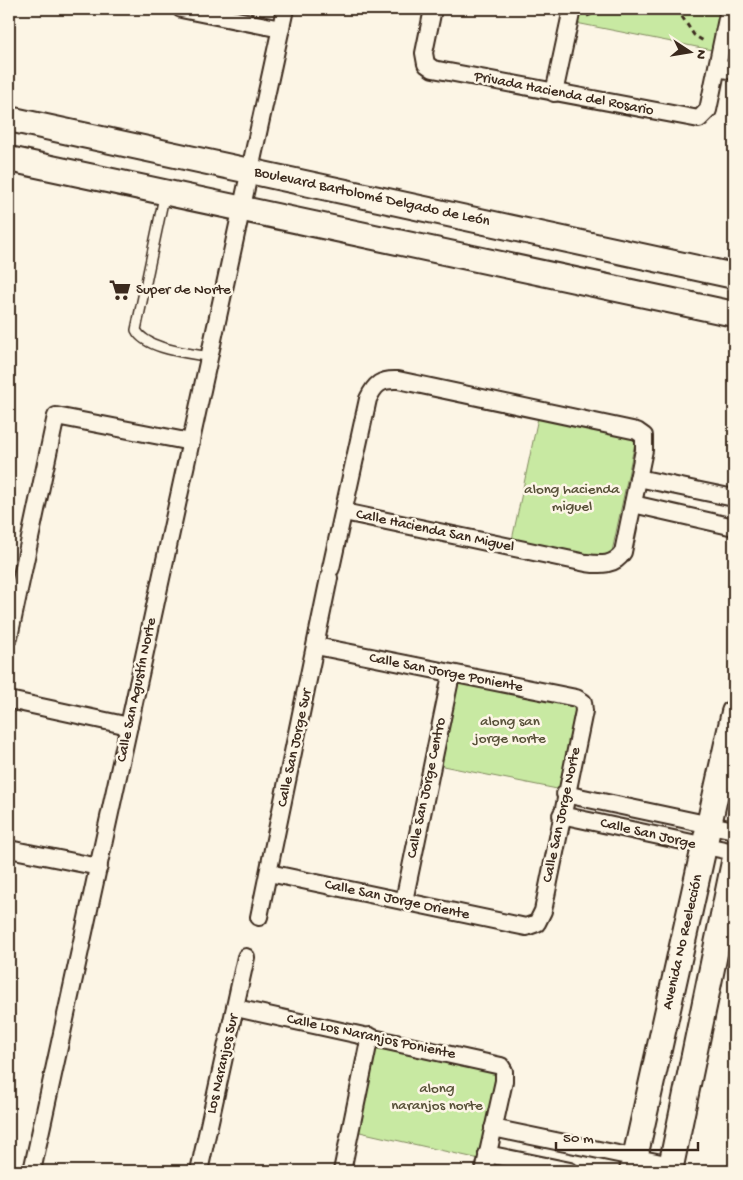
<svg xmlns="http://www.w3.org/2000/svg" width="743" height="1180" font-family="'Gochi Hand',sans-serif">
<rect width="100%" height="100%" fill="#fcf5e5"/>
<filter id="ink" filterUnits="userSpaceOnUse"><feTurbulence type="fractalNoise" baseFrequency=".02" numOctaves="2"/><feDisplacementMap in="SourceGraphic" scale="10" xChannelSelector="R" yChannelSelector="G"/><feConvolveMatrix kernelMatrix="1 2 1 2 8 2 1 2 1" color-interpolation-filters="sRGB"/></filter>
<g filter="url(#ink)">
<g fill="#c8e9a2" stroke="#828a60">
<path d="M574,9H725L717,51L571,22Z"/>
<path d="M539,413L637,433L610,561L512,540Z"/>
<path d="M455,671L585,698L567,791L433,764Z"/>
<path d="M372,1033L505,1061L484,1160L351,1130Z"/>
</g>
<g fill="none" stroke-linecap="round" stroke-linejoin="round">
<g stroke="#3b2a1e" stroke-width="12">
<path id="lane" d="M165,192L136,330C145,349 189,353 210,357"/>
</g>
<g stroke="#3b2a1e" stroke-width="20">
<g id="street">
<path d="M181,9L281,29"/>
<path d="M433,9L424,53L426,64L433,69L699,119L708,110L729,9"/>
<path d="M717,68L734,71"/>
<path d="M554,93L572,9"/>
<path d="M638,478L734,498"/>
<path d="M633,504L734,527"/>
<path d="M331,568L368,399C375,384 381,379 398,380L637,431L644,436V450L623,552C615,566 600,565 586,563L344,512"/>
<path d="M9,637L56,416L191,442"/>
<path d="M9,700L129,726"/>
<path d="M565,794L734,830"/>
<path d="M561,815L734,852"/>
<path d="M9,849L99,867"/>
<path d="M269,873L526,927L537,923L543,911L584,711L583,702L576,698L316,646"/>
<path d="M404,901L451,675"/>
<path d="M259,917L329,578"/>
<path d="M236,1008L501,1066L504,1071V1081L484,1171"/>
<path d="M493,1128L671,1165"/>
<path d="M487,1154L570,1171"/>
<path d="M32,1171L285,9"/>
<path d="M199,1171L246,957"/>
<path d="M342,1171L370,1036"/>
</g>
</g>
<g stroke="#3b2a1e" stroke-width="28">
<g id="secondary">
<path d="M9,119L734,276"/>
<path d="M9,159L734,314"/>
<path d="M632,1171L734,712"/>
<path d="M670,1171L734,862"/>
</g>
</g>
<g stroke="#3b2a1e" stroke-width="3" stroke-dasharray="5 4" stroke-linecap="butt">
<path d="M677,9L694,35L705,42"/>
<path d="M649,10L650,9"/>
<path d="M587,16L605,9"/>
</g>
<use href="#lane" stroke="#fcf5e5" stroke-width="9"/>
<use href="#street" stroke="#fcf5e5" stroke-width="16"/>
<use href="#secondary" stroke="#fcf5e5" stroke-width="24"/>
</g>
</g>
<defs>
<g id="supermarket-bare" transform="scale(1.725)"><path d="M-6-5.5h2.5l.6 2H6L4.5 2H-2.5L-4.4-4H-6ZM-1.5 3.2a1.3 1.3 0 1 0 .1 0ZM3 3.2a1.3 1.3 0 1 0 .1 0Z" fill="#3b2a1e" stroke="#fcf5e5" stroke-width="2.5" paint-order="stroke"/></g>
</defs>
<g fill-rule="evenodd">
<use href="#supermarket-bare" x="120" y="290"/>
</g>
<g text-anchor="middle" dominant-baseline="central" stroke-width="5" stroke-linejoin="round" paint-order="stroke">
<g font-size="15" fill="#3b2a1e" stroke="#fcf5e5">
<text transform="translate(564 94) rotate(11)">Privada Hacienda del Rosario</text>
<text transform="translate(372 197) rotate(12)">Boulevard Bartolomé Delgado de León</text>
<text transform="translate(435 531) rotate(12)">Calle Hacienda San Miguel</text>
<text transform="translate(446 673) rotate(11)">Calle San Jorge Poniente</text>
<text transform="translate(137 690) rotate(-78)">Calle San Agustín Norte</text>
<text transform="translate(295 748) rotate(-78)">Calle San Jorge Sur</text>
<text transform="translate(427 788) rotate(-78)">Calle San Jorge Centro</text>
<text transform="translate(562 815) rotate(-78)">Calle San Jorge Norte</text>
<text transform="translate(648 834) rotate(13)">Calle San Jorge</text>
<text transform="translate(397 900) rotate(12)">Calle San Jorge Oriente</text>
<text transform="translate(683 942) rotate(-77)">Avenida No Reelección</text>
<text transform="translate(371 1037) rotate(12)">Calle Los Naranjos Poniente</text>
<text transform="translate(223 1064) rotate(-77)">Los Naranjos Sur</text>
</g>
<g font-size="15" fill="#3b2a1e" stroke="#fcf5e5" text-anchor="start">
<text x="136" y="290">Super de Norte</text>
</g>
<g font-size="15" fill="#575038" stroke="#fcf5e5">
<text x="572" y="490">along hacienda<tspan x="572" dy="17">miguel</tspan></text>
<text x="510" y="722">along san<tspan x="510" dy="17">jorge norte</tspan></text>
<text x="437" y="1089">along<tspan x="437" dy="17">naranjos norte</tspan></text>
</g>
</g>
<rect width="743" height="1180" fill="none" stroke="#fcf5e5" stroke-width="30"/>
<rect x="15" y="15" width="713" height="1150" fill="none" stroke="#3b2a1e" stroke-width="2" filter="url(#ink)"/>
<g transform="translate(690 52) rotate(102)" stroke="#fcf5e5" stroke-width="4" paint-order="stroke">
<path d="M0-4L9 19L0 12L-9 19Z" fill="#3b2a1e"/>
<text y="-8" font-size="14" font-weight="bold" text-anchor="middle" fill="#3b2a1e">N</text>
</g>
<path d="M556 1142v8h142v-8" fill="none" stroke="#3b2a1e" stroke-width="2.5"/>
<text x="563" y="1142" font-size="15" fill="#3b2a1e" stroke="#fcf5e5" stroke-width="4" paint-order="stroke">50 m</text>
</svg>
